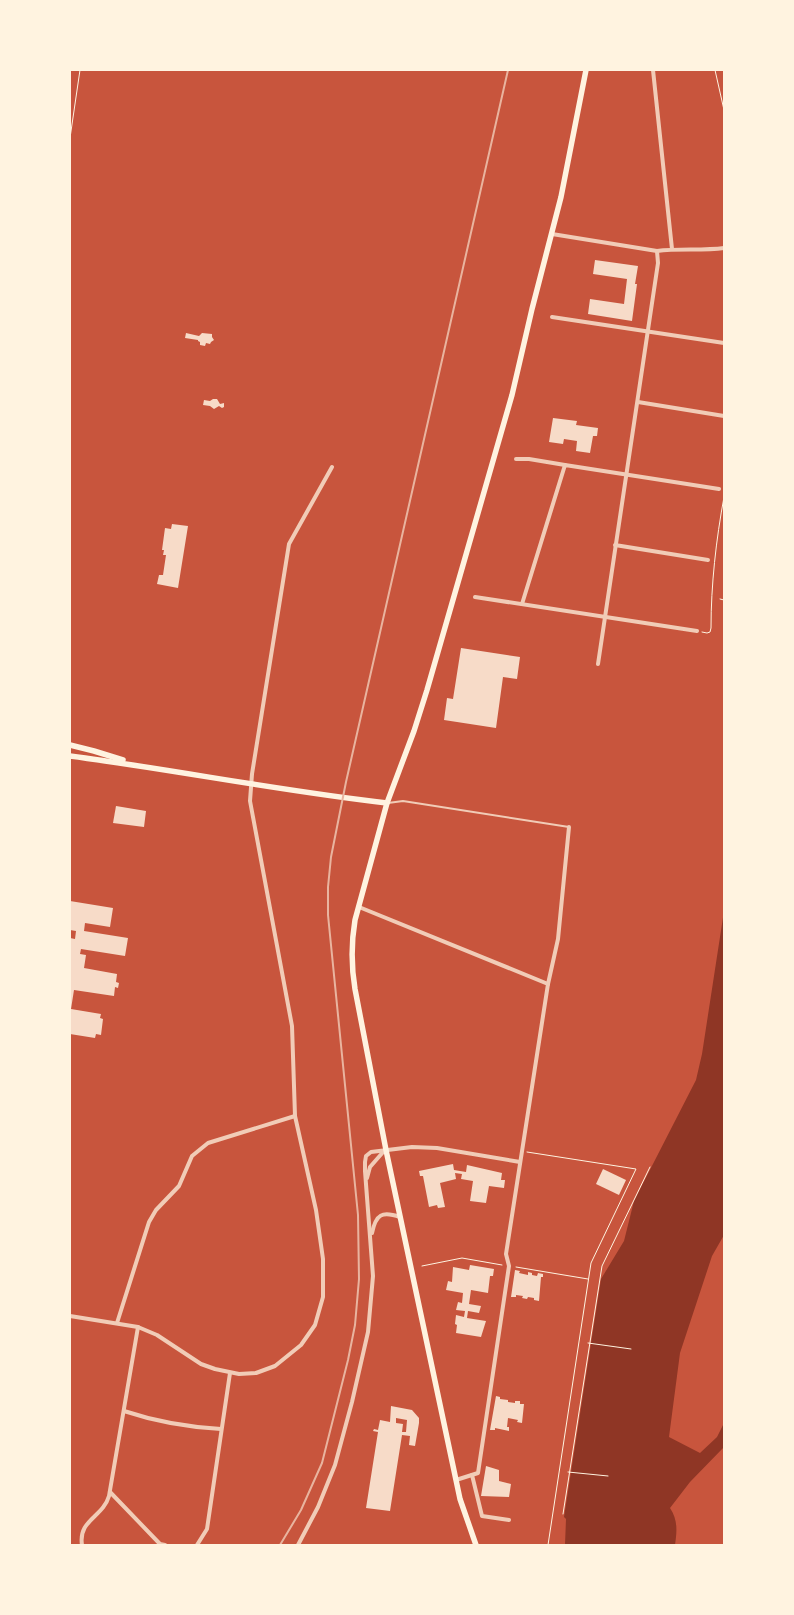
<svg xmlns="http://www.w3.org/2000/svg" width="794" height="1615" font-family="Literata,serif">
<rect width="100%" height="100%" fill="#c8553d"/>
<path fill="#8f3625" d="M724,911V1235L712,1256L680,1353L669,1437L700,1453L717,1437L724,1423V1447L690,1482L670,1508C678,1520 677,1531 675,1545H565L566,1519L564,1517L601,1279L624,1241L634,1201L696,1080L702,1054Z"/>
<g fill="#f7dbc8" fill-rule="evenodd">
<path d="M595,260L638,266L635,284H637L632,321L588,314L590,299L624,304L627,279L593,274Z"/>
<path d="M186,333L199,336L202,333L212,334V337L214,340L211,342L210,344L206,343L205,346L200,345V342L198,341V340L185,338Z"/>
<path d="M213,399H217L220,404L224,403V407L222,408L219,406L214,409L210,406L203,405L204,400L210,401Z"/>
<path d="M553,418L577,421L576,425L598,428L597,436H593L590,453L576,451L577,441L564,439L563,444L549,442Z"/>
<path d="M172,524L188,526L178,588L157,584L159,575H163L166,555H163L164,550H162L165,528L171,529Z"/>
<path d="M461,648L520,657L517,679L503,677L496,728L444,720L447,698L453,699Z"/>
<path d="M116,806L146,811L144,827L113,823Z"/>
<path d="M70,901L113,908L110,927L85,923L84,931L128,938L125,956L81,949L80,954L86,955L84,968L117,974L116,982L119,983L118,988L115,987L114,996L74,990L71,1009L101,1014L100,1018L103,1019L101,1035L96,1034L95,1038L70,1034V938L75,939L76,931L70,930Z"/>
<path d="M453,1164L454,1170L466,1172L467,1165L502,1173L501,1180H505L504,1188L489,1186L486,1203L470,1201L473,1181L461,1179L462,1174L455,1173L456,1179L440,1183L445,1207L438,1208L437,1205L429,1207L423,1176H420L419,1171Z"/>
<path d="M603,1169L626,1180L619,1195L596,1184Z"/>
<path d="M470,1265L494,1269L493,1276H490L488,1293L471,1290L469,1304L481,1306L479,1313L468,1311L467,1318L486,1321L481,1337L456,1333L457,1325L455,1324L456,1315L464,1317L465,1311L456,1310L458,1302L462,1303L463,1293L446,1290L448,1281L452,1282L453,1267L469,1270Z"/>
<path d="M515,1270L520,1271L519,1273L528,1275V1272L532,1273V1275L537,1276L538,1273L543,1274V1277H541L539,1301L534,1300V1298L528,1297L527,1299L522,1298L523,1296L516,1295V1297H511Z"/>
<path d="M496,1396L500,1397V1399L508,1400V1402L515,1403V1401H520V1404H524L522,1423L517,1422L518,1420L508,1418L507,1427H509V1431L495,1428V1430H490Z"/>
<path d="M391,1406L412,1410L419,1418V1423L415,1446L409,1445L410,1436L402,1435L390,1511L366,1508L378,1432L373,1431L374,1429L378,1430L380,1420L390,1422ZM396,1418L407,1420L406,1432H402L403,1424L396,1423Z"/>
<path d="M486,1466L499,1470V1481L511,1484L509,1497L481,1496Z"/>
</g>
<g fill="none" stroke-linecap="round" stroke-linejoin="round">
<g stroke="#fff3e0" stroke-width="1">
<path d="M715,70L724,110"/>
<path d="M70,138L80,70"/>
<path d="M720,599L724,600"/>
<path d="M702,632L707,633L710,632L711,628C711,585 716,540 724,497"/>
<path d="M527,1152L636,1169L591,1263L548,1545"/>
<path d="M422,1266L462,1258L502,1265"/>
<path d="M516,1267L588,1279"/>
<path d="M588,1343L631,1349"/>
<path d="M568,1472L608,1476"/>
<path d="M563,1514L602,1266L650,1167"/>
</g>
<path stroke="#f1ccb7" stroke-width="2" d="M388,803L403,801L569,827"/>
<g stroke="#f1ccb7" stroke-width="4">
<path d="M653,70L672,249"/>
<path d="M552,234L657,251C679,248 702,251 724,248"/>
<path d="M552,317L724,343"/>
<path d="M638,402L724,416"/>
<path d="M516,459H529L565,465"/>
<path d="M615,545L708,560"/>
<path d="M475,597L697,631"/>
<path d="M522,604L565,465L719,489"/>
<path d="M598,664L658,263L657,251"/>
<path d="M359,907L548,984L506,1254L509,1266L478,1473L456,1480"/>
<path d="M548,984L558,939L569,827"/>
<path d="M367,1178L370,1167L384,1151"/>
<path d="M372,1233C376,1214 382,1211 400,1217"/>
<path d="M70,1316L138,1327L157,1335L201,1364L215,1369L239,1374L256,1373L275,1366L301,1345L315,1325L323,1297V1259L316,1210L295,1116L292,1026L250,801L252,774L289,544L332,467"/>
<path d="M117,1323L149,1222L156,1210L179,1186L192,1156L208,1143L295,1116"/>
<path d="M124,1411C157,1422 186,1427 221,1429"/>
<path d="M472,1475L482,1516L509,1520"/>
<path d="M110,1492L160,1544L165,1545"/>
<path d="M82,1545C78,1520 103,1517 109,1496L138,1327"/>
<path d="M197,1545L207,1529L230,1373"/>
<path d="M298,1545L318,1507L335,1465L352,1402L368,1332L373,1276L365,1171V1162L366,1156L371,1152L412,1147L437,1148L520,1162"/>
</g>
<g stroke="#fff3e0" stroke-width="5.5">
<path d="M70,745L94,751L123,760"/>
<path d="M70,756C176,770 281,791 387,803"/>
<path d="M476,1545L460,1499L456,1480L386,1150L355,989C351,965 351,944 355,920L387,803L414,731L427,690L512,395L532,309L561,197L586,70"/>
</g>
<path stroke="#e9b49f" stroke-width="2" d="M280,1545L301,1510L322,1463L348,1360L355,1325L359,1279L358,1215L328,915V887L331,857L346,782L508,70"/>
</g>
<rect width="794" height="1615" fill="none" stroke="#fff3e0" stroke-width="142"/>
</svg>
